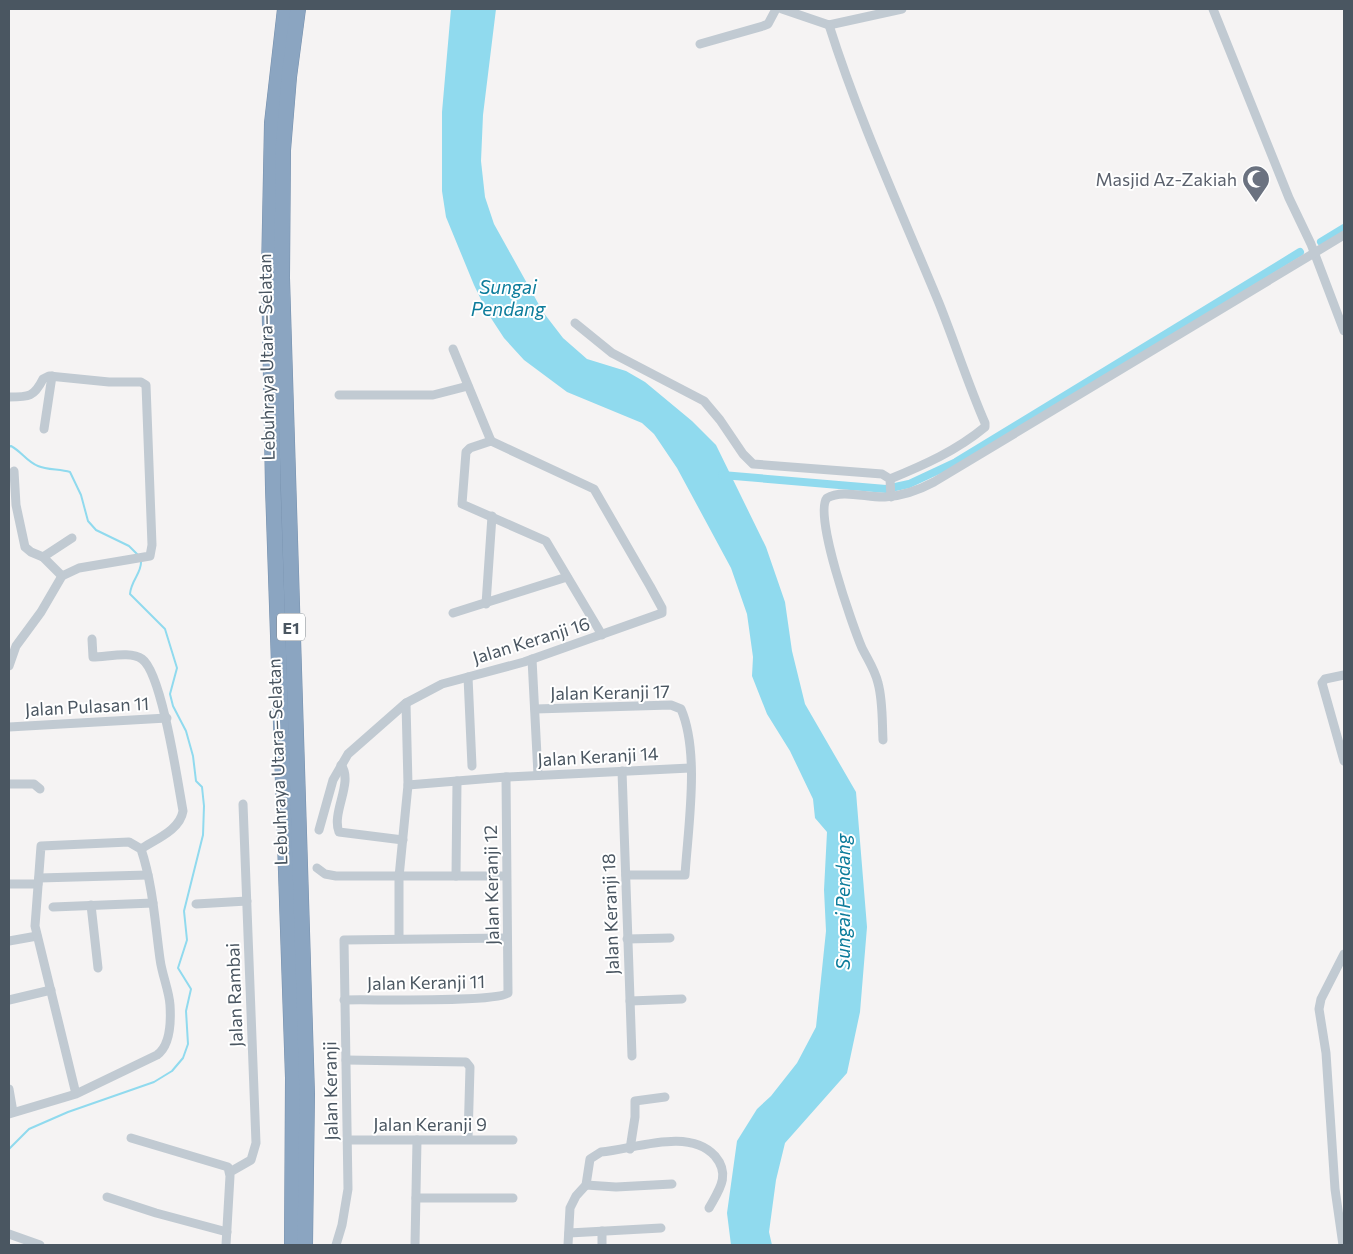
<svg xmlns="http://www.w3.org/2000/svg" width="1353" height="1254" font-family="Commissioner,sans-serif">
<rect width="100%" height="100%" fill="#f5f3f3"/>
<path fill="#90daee" d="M451,9H496L483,115L481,161L485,197L494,224L543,312L563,338L587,359L626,371L645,382L692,421L716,445L766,547L785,602L792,651L805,704L856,792L867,927L860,1012L847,1073L785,1143L776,1180L769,1232L772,1245H731L727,1213L737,1141L757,1109L771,1096L797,1063L816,1027L826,931L824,890L827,832L815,818L813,799L790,751L767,714L752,676L753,657L747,614L731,568L677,468L654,434L642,423L567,392L524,360L504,338L487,312L474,285L446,217L442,191V112Z"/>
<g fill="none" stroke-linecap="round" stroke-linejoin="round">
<g stroke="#90daee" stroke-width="2">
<path d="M9,447L11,446C21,451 27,462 38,466C47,470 60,469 70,472L81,495L88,521L96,530L129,546L138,555"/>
<path d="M9,1149L29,1129L68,1112L154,1082L172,1071L183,1058L188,1044L186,1011L191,989L178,968L187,940L184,911L203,835L204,806L202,787L196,781L193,756L186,731L173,706L170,694L177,668L165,629L130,594C131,580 142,573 141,561"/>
</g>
<g stroke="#90daee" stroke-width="8">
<path d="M1321,242L1344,228"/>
<path d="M722,475L886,489L909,484L956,462L1300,252"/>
</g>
<g stroke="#7690ad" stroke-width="16">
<g id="motorway">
<path d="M285,9L272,123L269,272L273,488L293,1078L292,1245"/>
<path d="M298,9L289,77L283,150L282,278L307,1094L305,1245"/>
</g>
</g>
<g stroke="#c1cad2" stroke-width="9">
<path d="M782,9L829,25L902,9"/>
<path d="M1213,9L1289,198L1311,244L1344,331"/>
<path d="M829,25C859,120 901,211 939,303C955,343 968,384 985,423V427C956,451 924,465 890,479"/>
<path d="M700,44L763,26L768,24L776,9"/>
<path d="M575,323L612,353L704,401L720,420L743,454L753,464L882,474L890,479L891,497"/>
<path d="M453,349L491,441"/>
<path d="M339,395H433L468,386"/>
<path d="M9,397C29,397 34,397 43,379L49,376L109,382H141L146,385L152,545L150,556L79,568L62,576L41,612L16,646L9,666"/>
<path d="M44,429L52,376"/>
<path d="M491,441L470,448L466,452L462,504L546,541L602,635"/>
<path d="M14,471L16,505L25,547L31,552L43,557L62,576"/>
<path d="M43,557L72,538"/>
<path d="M486,604L492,516"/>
<path d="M453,613L567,577"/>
<path d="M92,639L93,657C107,657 131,651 142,659C162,673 178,784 183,811C180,830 156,839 141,849"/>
<path d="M532,659L538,775"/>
<path d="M1344,675L1325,679L1322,683L1344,761"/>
<path d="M468,677L472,766"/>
<path d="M535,709L671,705L681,709C700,753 688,827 685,875H626"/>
<path d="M9,727L167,718"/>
<path d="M883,740C882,722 883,701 878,683C875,670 868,660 862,648C853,627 813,514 827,498C842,489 868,498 885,497C903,496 919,490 934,482L1344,235"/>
<path d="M341,765C354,782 331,813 339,832L403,840"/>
<path d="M622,771L632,1056"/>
<path d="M9,784H34L40,789"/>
<path d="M408,785L506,777L690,768"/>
<path d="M319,830L333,780L348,754L406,703L442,684L524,662L662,613V608L650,586L594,489L491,441"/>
<path d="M317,868L325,874L336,876H506"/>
<path d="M456,876L457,781"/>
<path d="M39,878L148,875"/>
<path d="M9,884H38"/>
<path d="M196,904L247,901"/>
<path d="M91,905L98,968"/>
<path d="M53,907L153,903"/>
<path d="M399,938V877L408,785L406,703"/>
<path d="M627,939L670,938"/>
<path d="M9,941L37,936"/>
<path d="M9,1000L51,990"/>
<path d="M344,1000C367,999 496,1003 508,993L506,777"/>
<path d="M630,1001L682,999"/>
<path d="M346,1060L466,1062L470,1067L468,1139"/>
<path d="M9,1089L13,1112"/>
<path d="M9,1114L76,1094L157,1055C171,1045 171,1021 170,1005C169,990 162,975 160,959C155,923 153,885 141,849L129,842L41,846L35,926L76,1094"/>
<path d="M131,1138L228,1167L230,1176L226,1245"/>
<path d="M347,1140H513"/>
<path d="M630,1149L635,1117V1101L665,1097"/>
<path d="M230,1172L251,1160L256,1143L243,804"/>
<path d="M586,1185L616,1187L672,1184"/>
<path d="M107,1197L156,1213L227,1232"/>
<path d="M416,1198H513"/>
<path d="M569,1233L661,1228"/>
<path d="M9,1234L40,1245"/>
<path d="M336,1245L342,1225L348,1189L344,940L507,938"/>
<path d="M415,1245L417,1140"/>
<path d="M568,1245L570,1208L576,1196L586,1185L590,1159L601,1152C635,1149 689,1127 715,1156C731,1175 719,1190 709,1208"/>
<path d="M602,1245V1231"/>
<path d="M1343,1245L1335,1189L1326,1053L1319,1009L1321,999L1344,954"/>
</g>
<use href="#motorway" stroke="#8ba5c1" stroke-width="15"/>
</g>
<defs>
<g id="mosque-pin" transform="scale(1.4375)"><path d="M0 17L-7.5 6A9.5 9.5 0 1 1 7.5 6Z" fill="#6b7280" stroke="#fff"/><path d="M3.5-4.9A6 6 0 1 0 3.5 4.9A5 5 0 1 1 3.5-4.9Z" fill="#fff"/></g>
</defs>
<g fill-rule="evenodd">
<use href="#mosque-pin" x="1256" y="179"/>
</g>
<g text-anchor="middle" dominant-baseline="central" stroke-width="4" stroke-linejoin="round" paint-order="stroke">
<rect fill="#fff" stroke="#808990" stroke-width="1" x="277" y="613.5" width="28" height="27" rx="4"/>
<g font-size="16" font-weight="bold" fill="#4a5661">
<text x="291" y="627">E1</text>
</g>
<g font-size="18" fill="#5b616d" stroke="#fff" text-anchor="end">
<text x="1237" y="179">Masjid Az-Zakiah</text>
</g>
<g font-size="18" fill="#4a5661" stroke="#fff">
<text transform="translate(266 357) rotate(-91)">Lebuhraya Utara–Selatan</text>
<text transform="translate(531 640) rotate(-17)">Jalan Keranji 16</text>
<text transform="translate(610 692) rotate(-1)">Jalan Keranji 17</text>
<text transform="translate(87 706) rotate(-3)">Jalan Pulasan 11</text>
<text transform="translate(598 756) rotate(-3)">Jalan Keranji 14</text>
<text transform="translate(277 762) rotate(-92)">Lebuhraya Utara–Selatan</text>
<text transform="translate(491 885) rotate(-91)">Jalan Keranji 12</text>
<text transform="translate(610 914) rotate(-92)">Jalan Keranji 18</text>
<text transform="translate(426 982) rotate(-1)">Jalan Keranji 11</text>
<text transform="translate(234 995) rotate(-92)">Jalan Rambai</text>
<text transform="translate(330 1091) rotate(-91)">Jalan Keranji</text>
<text x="430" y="1124">Jalan Keranji 9</text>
</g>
<g font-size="19" font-style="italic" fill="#0c7c9b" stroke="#fff">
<text x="508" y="286">Sungai<tspan x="508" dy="22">Pendang</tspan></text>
<text transform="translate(842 902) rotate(-90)">Sungai Pendang</text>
</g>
</g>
<rect width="1353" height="1254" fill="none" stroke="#4a5661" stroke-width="20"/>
</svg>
